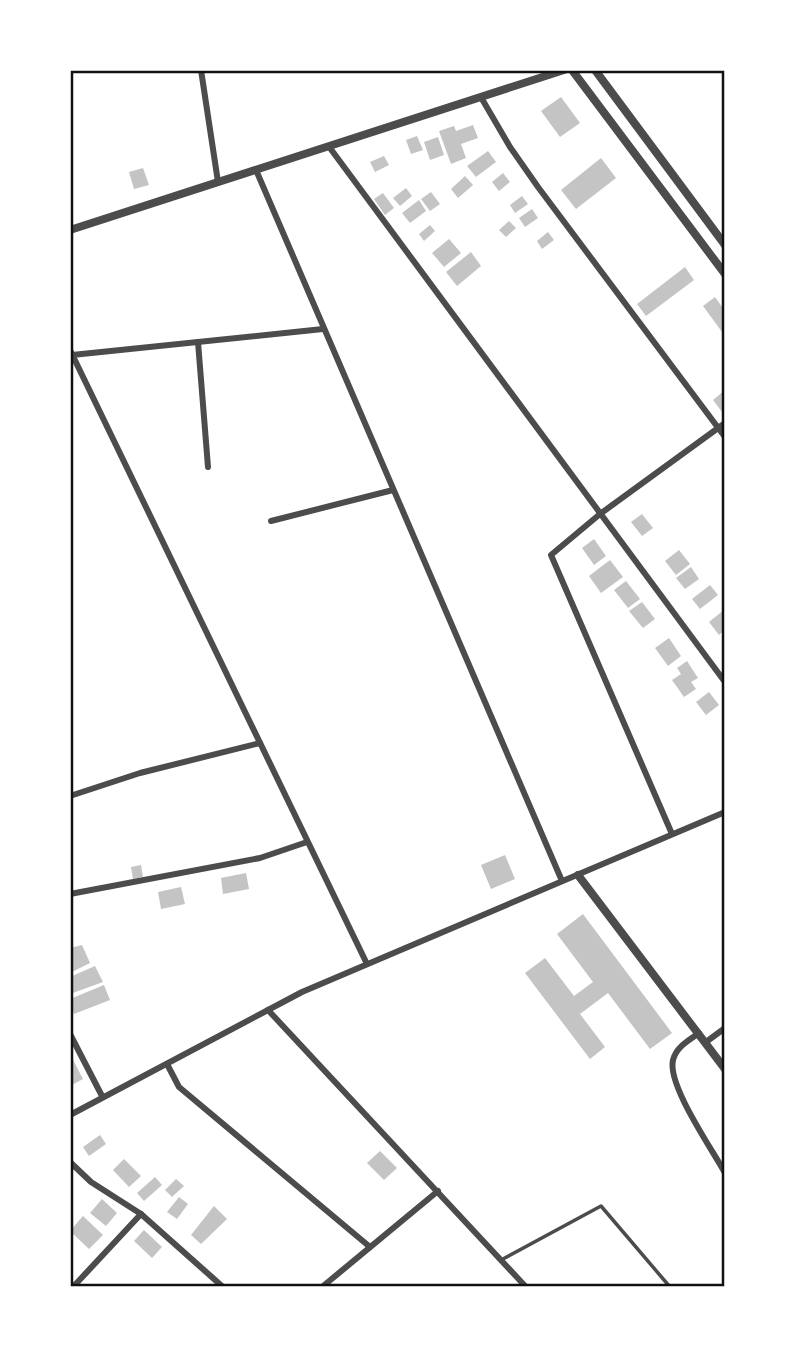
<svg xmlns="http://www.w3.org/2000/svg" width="795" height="1357" font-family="Lora,serif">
<rect width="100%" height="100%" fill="#fff"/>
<g fill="#c4c4c4">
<path d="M561,97L580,123L560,137L541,111Z"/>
<path d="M473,125L478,138L461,144L466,158L451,164L439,131L454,126L456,131Z"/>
<path d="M417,136L423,150L411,154L406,140Z"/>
<path d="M438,137L444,155L430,160L424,142Z"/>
<path d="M488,151L496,162L476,177L467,166Z"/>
<path d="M384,156L389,165L375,172L370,162Z"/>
<path d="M601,158L616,178L576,209L561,190Z"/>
<path d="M143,168L149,185L134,189L129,172Z"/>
<path d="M503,173L510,182L499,191L492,182Z"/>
<path d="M465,176L473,185L458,198L451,189Z"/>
<path d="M406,188L412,196L400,206L393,198Z"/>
<path d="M431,192L440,204L430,211L421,199Z"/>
<path d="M383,193L394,208L385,215L374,199Z"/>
<path d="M522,196L528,204L515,213L510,205Z"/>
<path d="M419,200L426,211L410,223L402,213Z"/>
<path d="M532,209L538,218L525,227L519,218Z"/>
<path d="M509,221L516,228L506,237L499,230Z"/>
<path d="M430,225L435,231L424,241L419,234Z"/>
<path d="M548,232L554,240L542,249L537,241Z"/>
<path d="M449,239L461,253L444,267L432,253Z"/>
<path d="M471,252L481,266L457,286L446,272Z"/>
<path d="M685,267L694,280L646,316L637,304Z"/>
<path d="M715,297L725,311V336L703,306Z"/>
<path d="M725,390V410L722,412L713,400Z"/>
<path d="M642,514L653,528L642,536L631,522Z"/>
<path d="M594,539L606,556L594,565L582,548Z"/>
<path d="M679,550L690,564L676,575L665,561Z"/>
<path d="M610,560L623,577L601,593L589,576Z"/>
<path d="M691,567L699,579L685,589L676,578Z"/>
<path d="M626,581L640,599L628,608L614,590Z"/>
<path d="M710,585L718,595L700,609L692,599Z"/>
<path d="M642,602L655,619L643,628L629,611Z"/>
<path d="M725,609V630L719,635L709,622Z"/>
<path d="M669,638L681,656L668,666L655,648Z"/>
<path d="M687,661L698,678L691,682L696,689L684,697L672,680L681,674L677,668Z"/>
<path d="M709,692L719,705L706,715L696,702Z"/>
<path d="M505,855L515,879L491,889L481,865Z"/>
<path d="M141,865L143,877L133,879L131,867Z"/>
<path d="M246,873L249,889L223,894L221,878Z"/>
<path d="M181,887L185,904L161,909L158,892Z"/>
<path d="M583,914L672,1033L650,1049L608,993L580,1014L605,1047L590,1059L525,973L545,958L574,996L593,982L557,934Z"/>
<path d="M82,945L90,963L70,973V948Z"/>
<path d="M95,966L103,982L70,994V977Z"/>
<path d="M104,985L110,1000L74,1014L70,999Z"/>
<path d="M70,1054L83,1079L72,1085L70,1082Z"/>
<path d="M100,1135L106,1144L89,1156L83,1147Z"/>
<path d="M380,1151L397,1168L384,1180L367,1163Z"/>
<path d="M124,1159L141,1176L129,1187L113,1170Z"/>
<path d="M155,1177L162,1185L144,1201L137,1193Z"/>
<path d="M176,1179L184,1186L172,1197L165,1190Z"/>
<path d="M179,1197L188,1204L177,1219L167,1212Z"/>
<path d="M102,1199L117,1213L106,1226L90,1213Z"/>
<path d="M214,1206L227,1219L201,1244L191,1235Z"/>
<path d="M83,1216L103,1235L89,1249L70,1231Z"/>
<path d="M144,1230L162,1247L152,1258L134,1241Z"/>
</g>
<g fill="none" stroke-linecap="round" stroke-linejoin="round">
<path stroke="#4c4c4c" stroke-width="3.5" d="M501,1260L601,1206L670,1287"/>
<g stroke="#4c4c4c" stroke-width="6">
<path d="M70,70H81"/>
<path d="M201,70L218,182"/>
<path d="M482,99L510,147L538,187L725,437"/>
<path d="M330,148L725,682"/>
<path d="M256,170L562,881"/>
<path d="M198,342L208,467"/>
<path d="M70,350L367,964"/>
<path d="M72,355L323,329"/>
<path d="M271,521L393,490"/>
<path d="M70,796L140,773L260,743"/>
<path d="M672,834L551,555L600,514L725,423"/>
<path d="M70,894L260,858L307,842"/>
<path d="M268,1010L526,1287"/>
<path d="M699,1033C689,1040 676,1047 673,1060C667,1085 712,1149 725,1173"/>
<path d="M70,1034L102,1096"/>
<path d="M706,1042L725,1028"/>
<path d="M167,1064L179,1087L370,1247"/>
<path d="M70,1115L302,992L725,812"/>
<path d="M70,1162L91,1182L141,1214L223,1287"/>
<path d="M73,1287L141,1214"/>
<path d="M322,1287L438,1191"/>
</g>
<g stroke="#4c4c4c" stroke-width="8">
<path d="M572,70L725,274"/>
<path d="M595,70L725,245"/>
<path d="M70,230L564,70"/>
<path d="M578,875L725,1069"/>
</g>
</g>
<rect width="795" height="1357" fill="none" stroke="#ffffff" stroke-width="144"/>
<rect x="72" y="72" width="651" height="1213" fill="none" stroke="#111" stroke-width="2.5"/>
</svg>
